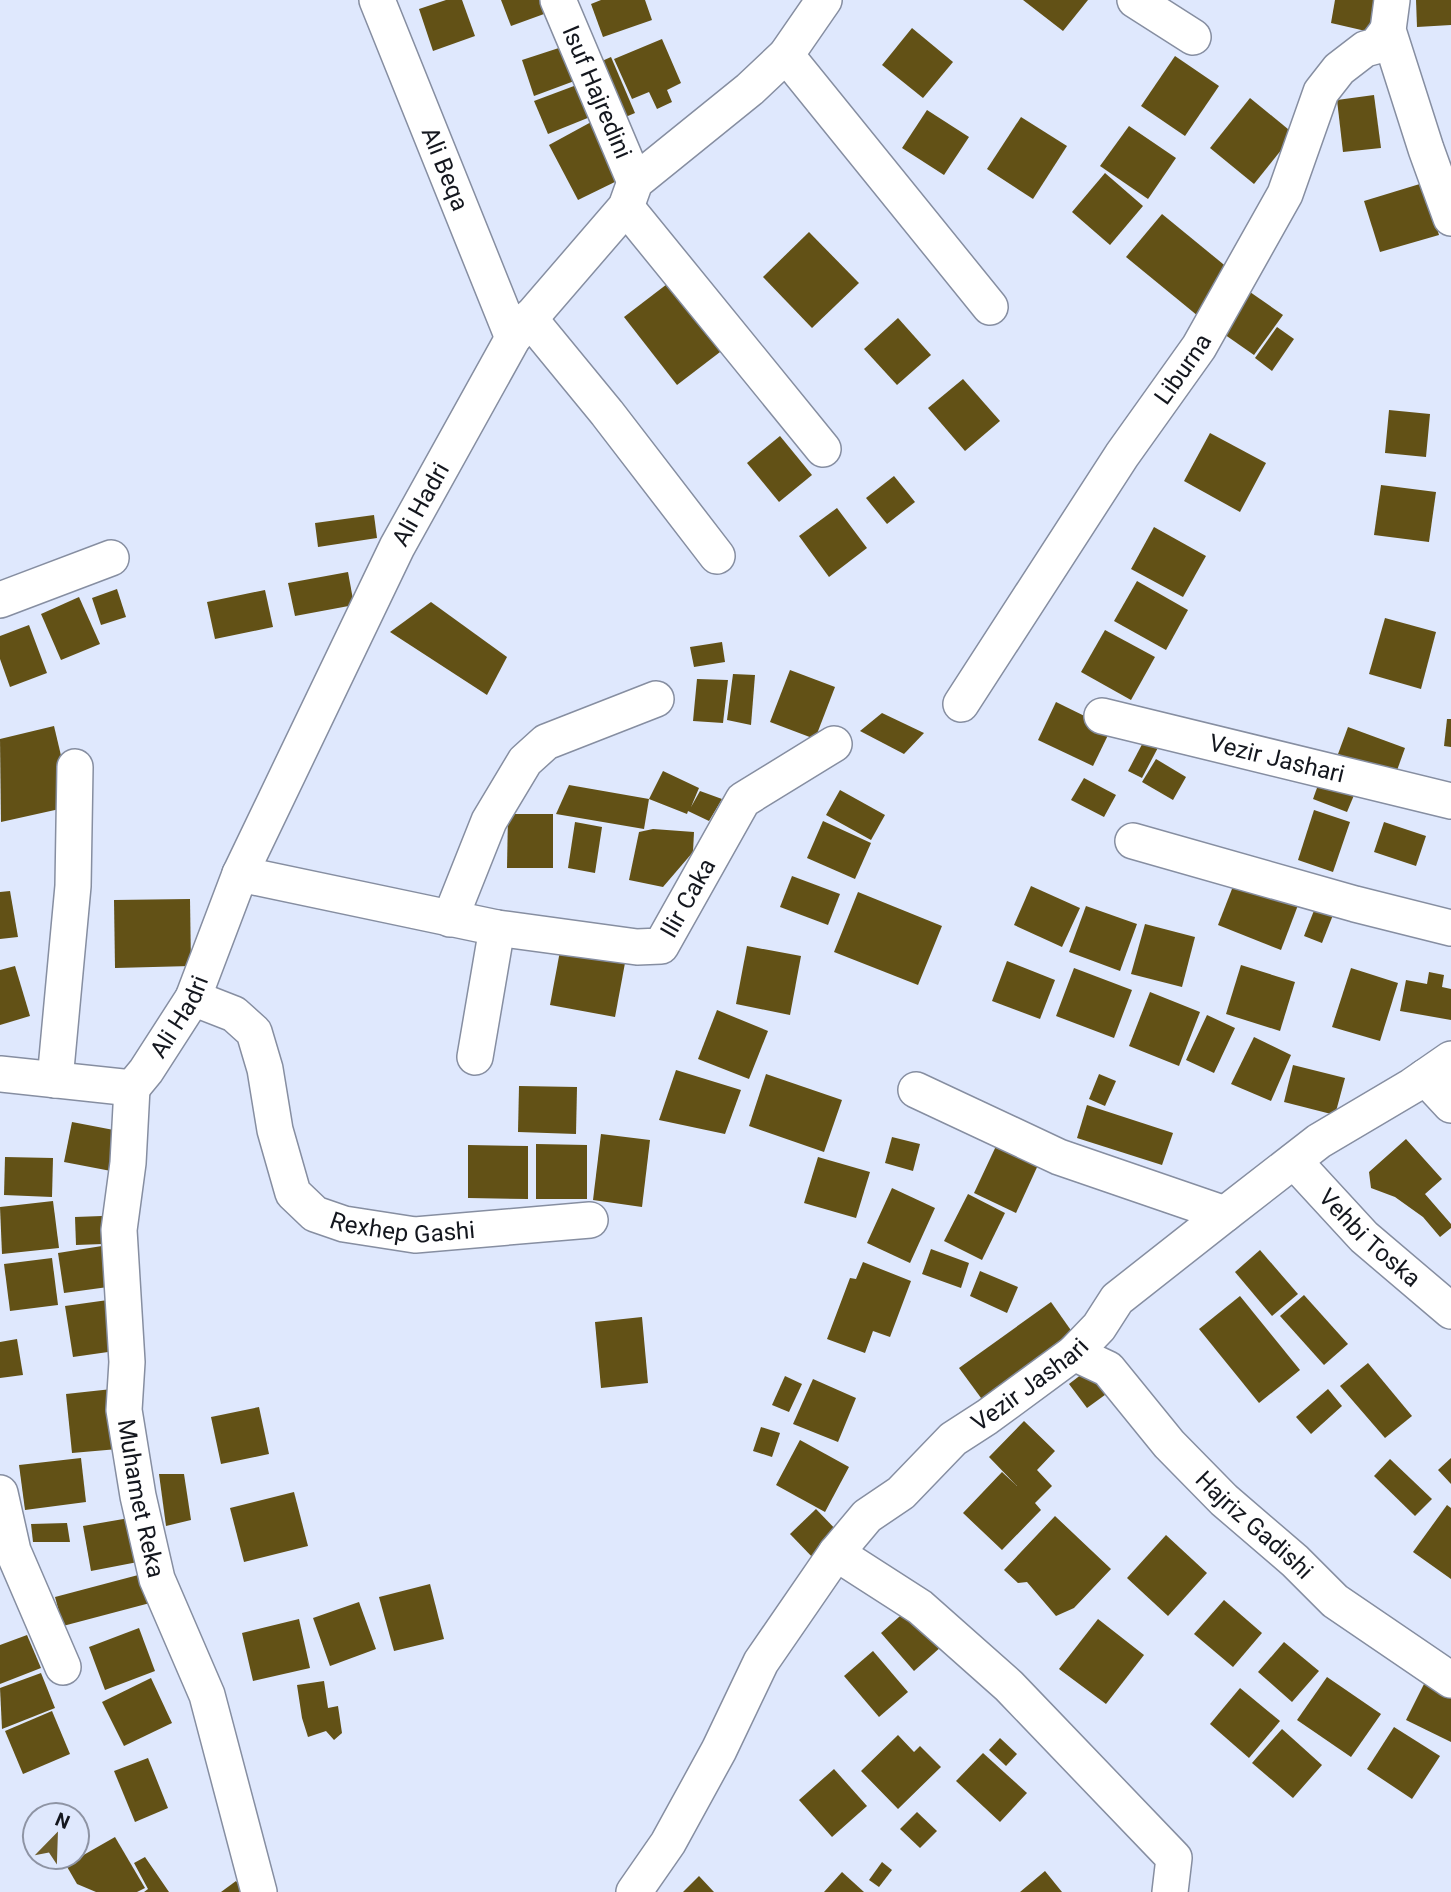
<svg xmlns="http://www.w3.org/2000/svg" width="1451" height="1892" font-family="Roboto,sans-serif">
<rect width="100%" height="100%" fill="#dfe8fd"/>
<g fill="#625116">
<path d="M446,0H462L475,36L433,51L419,9Z"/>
<path d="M501,0H551L555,10L511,26Z"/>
<path d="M601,0H645L652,20L603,37L591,4Z"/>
<path d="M1023,0H1088L1063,31Z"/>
<path d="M1335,0H1377L1370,32L1331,23Z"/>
<path d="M1416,0H1451V25L1417,27Z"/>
<path d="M912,28L953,62L923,98L882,65Z"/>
<path d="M662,39L681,83L667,90L672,102L657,109L649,92L632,99L614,59Z"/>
<path d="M565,46L577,80L534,96L522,60Z"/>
<path d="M1175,56L1219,86L1185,136L1141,106Z"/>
<path d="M611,57L635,113L616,121L593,65Z"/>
<path d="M582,83L595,115L548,134L534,101Z"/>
<path d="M1374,95L1381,148L1343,152L1337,100Z"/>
<path d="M1250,98L1294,134L1254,184L1210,148Z"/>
<path d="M927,110L969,137L944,175L902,148Z"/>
<path d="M1021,117L1067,146L1033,199L987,169Z"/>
<path d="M593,121L623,178L578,200L549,145Z"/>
<path d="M1129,126L1176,158L1148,199L1100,166Z"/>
<path d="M1105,173L1143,206L1110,245L1072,212Z"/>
<path d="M1423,183L1439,235L1380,252L1364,201Z"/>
<path d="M1162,214L1234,273L1198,316L1126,257Z"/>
<path d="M809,232L859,283L812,328L763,277Z"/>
<path d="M671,281L724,349L677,385L624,317Z"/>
<path d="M1250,292L1283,315L1254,355L1221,332Z"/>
<path d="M898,318L931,355L897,385L864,349Z"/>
<path d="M1277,327L1294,339L1272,371L1255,358Z"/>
<path d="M963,379L1000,421L965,451L928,408Z"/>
<path d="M1389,410L1430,414L1426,457L1385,453Z"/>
<path d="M1210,433L1266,463L1240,512L1184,481Z"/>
<path d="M780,436L812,475L779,502L747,463Z"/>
<path d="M894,476L915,502L887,524L866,498Z"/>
<path d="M1381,485L1436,492L1429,542L1374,535Z"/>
<path d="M837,508L867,548L829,577L799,536Z"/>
<path d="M374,515L377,538L318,547L315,523Z"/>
<path d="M1154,527L1206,556L1183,597L1131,569Z"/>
<path d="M348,572L354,605L295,616L288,583Z"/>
<path d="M1137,581L1188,610L1166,650L1114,621Z"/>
<path d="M117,589L126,617L101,625L92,598Z"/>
<path d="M265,590L273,627L215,639L207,602Z"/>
<path d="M79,597L100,644L61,660L41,614Z"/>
<path d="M431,602L507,657L487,695L390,632Z"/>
<path d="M1385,618L1436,632L1421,689L1369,674Z"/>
<path d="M29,625L47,673L10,687L0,659V636Z"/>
<path d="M1105,630L1155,657L1131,700L1081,672Z"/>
<path d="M722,642L725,662L694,667L690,647Z"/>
<path d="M790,670L835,687L815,739L770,722Z"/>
<path d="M733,674L755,675L751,725L727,720Z"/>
<path d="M697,679L728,680L723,723L693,721Z"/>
<path d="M1056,702L1111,729L1093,766L1038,740Z"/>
<path d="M882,713L924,733L904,754L860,731Z"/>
<path d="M1447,719H1451V747L1444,746Z"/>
<path d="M54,726L73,806L1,822L0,739Z"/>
<path d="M1348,727L1405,748L1395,776L1338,754Z"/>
<path d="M1148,733L1162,740L1142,778L1128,771Z"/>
<path d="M1156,759L1186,777L1173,800L1142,782Z"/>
<path d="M663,771L699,788L691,807L700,791L722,799L709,821L688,811L687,814L649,799Z"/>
<path d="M1322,774L1357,788L1347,812L1313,799Z"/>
<path d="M1084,778L1116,795L1104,817L1071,800Z"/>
<path d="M569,785L649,799L644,829L556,814Z"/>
<path d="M840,790L885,815L871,840L826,815Z"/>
<path d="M1314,810L1350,822L1333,872L1298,860Z"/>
<path d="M508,814H553V868H507Z"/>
<path d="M823,821L871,843L855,879L807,858Z"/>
<path d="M575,822L602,827L595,873L568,868Z"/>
<path d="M1384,822L1426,836L1416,866L1374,852Z"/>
<path d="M653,829L694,832L693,852L663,887L629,880L639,832Z"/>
<path d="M792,876L840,894L828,925L780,907Z"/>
<path d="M1237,876L1300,900L1281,950L1218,925Z"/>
<path d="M1031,886L1080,908L1062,947L1014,925Z"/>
<path d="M10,891L18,937L0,939V892Z"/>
<path d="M858,892L942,926L918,985L834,952Z"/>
<path d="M190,899L191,966L115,968L114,900Z"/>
<path d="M1086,906L1137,924L1120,971L1069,952Z"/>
<path d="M1315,908L1333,915L1322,943L1304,936Z"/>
<path d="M1145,924L1195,937L1182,987L1131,974Z"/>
<path d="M747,946L801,956L790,1015L736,1004Z"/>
<path d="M560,951L625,963L615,1017L550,1005Z"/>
<path d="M1007,961L1055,980L1040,1019L992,1001Z"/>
<path d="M1241,965L1295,982L1280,1031L1226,1014Z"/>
<path d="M15,966L30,1016L0,1025V970Z"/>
<path d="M1074,968L1132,990L1114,1038L1056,1016Z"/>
<path d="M1351,968L1398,983L1380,1041L1332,1027Z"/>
<path d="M1429,972L1444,975L1442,987L1451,989V1020L1400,1011L1406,980L1427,984Z"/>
<path d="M1150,992L1200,1012L1179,1066L1129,1046Z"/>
<path d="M717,1010L768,1031L749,1079L698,1059Z"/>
<path d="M1207,1015L1235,1028L1214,1073L1186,1060Z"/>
<path d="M1254,1037L1291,1055L1271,1101L1231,1084Z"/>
<path d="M1293,1065L1345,1078L1335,1115L1284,1102Z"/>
<path d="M676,1070L741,1090L725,1134L659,1120Z"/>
<path d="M766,1074L842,1100L824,1152L749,1126Z"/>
<path d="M1099,1074L1116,1081L1105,1106L1089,1099Z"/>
<path d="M519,1086L577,1087L576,1134L518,1132Z"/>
<path d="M1087,1105L1173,1133L1162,1165L1077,1138Z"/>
<path d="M72,1122L119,1131L111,1171L64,1162Z"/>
<path d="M601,1134L650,1140L642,1207L593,1200Z"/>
<path d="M892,1137L920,1144L913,1171L885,1163Z"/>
<path d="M1406,1139L1442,1179L1425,1194L1451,1224V1228L1440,1237L1423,1217L1395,1197L1371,1188L1369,1172Z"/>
<path d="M536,1144L587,1145V1199H536Z"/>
<path d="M997,1144L1039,1163L1016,1213L974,1193Z"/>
<path d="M468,1145L528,1146V1199L468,1198Z"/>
<path d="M5,1157L53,1158L52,1197L4,1195Z"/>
<path d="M818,1157L870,1172L856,1218L804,1203Z"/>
<path d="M892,1188L935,1208L910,1263L867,1243Z"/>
<path d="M968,1194L1005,1213L982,1260L944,1241Z"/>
<path d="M53,1201L59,1248L2,1254L0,1207Z"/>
<path d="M102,1216L103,1244L76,1245L75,1217Z"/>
<path d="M102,1246L108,1287L64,1293L58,1253Z"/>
<path d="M931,1249L969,1263L961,1288L922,1274Z"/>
<path d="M1260,1250L1298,1294L1272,1316L1235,1272Z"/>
<path d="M52,1258L58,1305L10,1311L4,1264Z"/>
<path d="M863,1262L911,1281L890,1337L873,1331L865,1353L827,1339L850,1278L856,1279Z"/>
<path d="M980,1271L1018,1287L1007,1313L970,1296Z"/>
<path d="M1304,1295L1348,1344L1324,1365L1280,1316Z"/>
<path d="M1240,1296L1300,1370L1259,1403L1199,1329Z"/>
<path d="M115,1299L122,1350L73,1357L65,1306Z"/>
<path d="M1051,1302L1075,1336L984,1402L959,1368Z"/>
<path d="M642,1317L648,1383L601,1388L595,1322Z"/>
<path d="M17,1339L23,1375L0,1378V1342Z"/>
<path d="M1368,1363L1412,1416L1385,1438L1340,1386Z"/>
<path d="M1091,1367L1109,1392L1087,1408L1069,1384Z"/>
<path d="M785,1376L802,1384L789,1412L772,1405Z"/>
<path d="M813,1379L856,1398L838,1442L793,1424Z"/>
<path d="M112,1389L118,1449L72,1453L66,1394Z"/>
<path d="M1328,1389L1342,1406L1311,1434L1296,1417Z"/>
<path d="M259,1407L269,1454L221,1464L211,1417Z"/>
<path d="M1024,1421L1055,1451L1037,1470L1052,1486L1035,1503L1041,1510L1002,1550L963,1513L1002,1472L1017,1486L989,1457Z"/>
<path d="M761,1427L780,1433L772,1457L753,1451Z"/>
<path d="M800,1440L849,1467L825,1512L776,1485Z"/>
<path d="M81,1458L86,1502L25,1510L19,1465Z"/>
<path d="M1451,1458V1484L1438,1470Z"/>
<path d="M1390,1459L1432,1499L1415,1516L1374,1476Z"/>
<path d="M159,1474H184L191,1520L166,1526Z"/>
<path d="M294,1492L308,1546L244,1562L230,1508Z"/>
<path d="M1447,1505L1451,1508V1579L1413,1552Z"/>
<path d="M816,1509L842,1536L816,1561L790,1534Z"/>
<path d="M1055,1516L1111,1569L1074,1608L1056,1616L1027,1582L1018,1583L1004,1570Z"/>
<path d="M135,1517L143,1561L91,1571L83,1526Z"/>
<path d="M67,1523L70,1542H33L31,1524Z"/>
<path d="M1166,1535L1207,1573L1168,1616L1127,1578Z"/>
<path d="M142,1574L150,1603L63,1626L55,1597Z"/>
<path d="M430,1584L444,1639L394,1651L379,1597Z"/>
<path d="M1224,1600L1262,1633L1233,1667L1194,1634Z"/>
<path d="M359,1602L376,1649L330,1666L313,1618Z"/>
<path d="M909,1608L942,1646L914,1671L881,1633Z"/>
<path d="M299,1619L310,1668L253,1681L242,1633Z"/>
<path d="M1098,1619L1144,1655L1106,1704L1059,1669Z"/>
<path d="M139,1628L155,1671L105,1690L89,1647Z"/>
<path d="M27,1635L41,1668L0,1684V1645Z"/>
<path d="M1284,1642L1319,1671L1292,1702L1258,1672Z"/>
<path d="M873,1651L908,1692L879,1717L844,1676Z"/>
<path d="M41,1673L55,1708L2,1729L0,1688Z"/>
<path d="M1327,1677L1381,1714L1351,1757L1297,1720Z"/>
<path d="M151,1678L172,1723L124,1746L102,1702Z"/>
<path d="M1427,1678L1451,1690V1742L1406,1720Z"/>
<path d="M324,1681L328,1708L338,1706L342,1733L334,1740L326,1731L308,1737L302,1718L297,1685Z"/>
<path d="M1240,1688L1280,1721L1249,1758L1210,1724Z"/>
<path d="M52,1711L70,1754L23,1774L5,1731Z"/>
<path d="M1394,1727L1440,1756L1412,1799L1367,1769Z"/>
<path d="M1282,1729L1322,1765L1293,1798L1252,1763Z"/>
<path d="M898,1735L914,1752L920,1746L941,1767L898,1809L861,1771Z"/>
<path d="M1000,1738L1017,1754L1006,1766L989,1750Z"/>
<path d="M983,1753L1027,1793L1000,1822L956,1781Z"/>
<path d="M148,1758L168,1808L135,1822L114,1771Z"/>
<path d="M834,1769L867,1806L832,1837L799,1800Z"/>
<path d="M917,1812L937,1831L920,1848L900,1829Z"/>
<path d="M115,1837L145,1888L137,1892H96L77,1884L66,1865Z"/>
<path d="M145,1857L169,1892H144L148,1889L134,1863Z"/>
<path d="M882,1862L892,1870L879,1887L869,1880Z"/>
<path d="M1045,1871L1062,1892H1020Z"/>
<path d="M842,1872L864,1892H824Z"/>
<path d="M699,1876L714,1892H683Z"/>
<path d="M236,1881L244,1892H221Z"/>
</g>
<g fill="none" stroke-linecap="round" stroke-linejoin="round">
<g stroke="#868ea1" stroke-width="38">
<g id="street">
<path id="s1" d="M377,0L513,338"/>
<path id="s2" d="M558,0L635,182"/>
<path d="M1135,0L1193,37"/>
<path d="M1392,0L1388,30L1426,149L1451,218"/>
<path d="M786,55L990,307"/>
<path d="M626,207L823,449"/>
<path d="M529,318L607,413L717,556"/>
<path d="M0,600L111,558"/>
<path id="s3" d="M961,704L1122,455L1199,347L1285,194L1321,92L1339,69L1365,49L1376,46L1388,30"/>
<path id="s4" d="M1102,716L1451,801"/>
<path d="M1133,841L1355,904L1451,928"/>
<path id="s5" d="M240,874L497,928L637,947L661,946L743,800L834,744"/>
<path d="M450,919L489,821L525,761L546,742L656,699"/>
<path id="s6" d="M193,998L234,1014L254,1032L265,1069L275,1130L293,1193L315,1214L344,1224L415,1235L590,1220"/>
<path d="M475,1057L497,928"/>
<path d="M0,1074L132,1088"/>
<path d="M1425,1077L1451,1105"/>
<path d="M55,1080L73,886L75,767"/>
<path id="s7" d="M132,1088L146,1071L193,998L240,874L397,547L513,338L626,207L635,182L750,89L786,55L824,0"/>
<path id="s8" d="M132,1088L128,1163L119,1230L127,1362L124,1410L138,1496L157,1579L207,1695L259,1892"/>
<path d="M916,1090L1059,1157L1225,1214"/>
<path id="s9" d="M1294,1161L1364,1237L1451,1311"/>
<path id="s10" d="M1074,1353L1108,1369L1169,1444L1224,1500L1295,1561L1335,1601L1451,1680"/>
<path d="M0,1493L13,1551L63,1667"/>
<path d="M836,1553L920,1607L1009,1686L1174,1858L1170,1892"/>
<path id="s11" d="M634,1892L668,1843L719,1750L761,1662L836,1553L867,1516L901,1493L953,1439L987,1417L1074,1353L1099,1327L1117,1299L1225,1214L1319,1141L1412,1086L1451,1059"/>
</g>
</g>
<use href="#street" stroke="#fff" stroke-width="35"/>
</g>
<g text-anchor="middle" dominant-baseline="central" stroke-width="7" stroke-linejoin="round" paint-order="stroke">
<g font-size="24" fill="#14171e" stroke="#dfe8fd">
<text stroke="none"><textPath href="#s2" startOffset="100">Isuf Hajredini</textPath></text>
<text stroke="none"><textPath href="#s1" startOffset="182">Ali Beqa</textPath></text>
<text stroke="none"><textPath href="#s3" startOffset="402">Liburna</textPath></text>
<text stroke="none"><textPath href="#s7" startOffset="653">Ali Hadri</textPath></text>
<text stroke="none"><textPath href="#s4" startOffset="180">Vezir Jashari</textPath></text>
<text stroke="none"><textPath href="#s5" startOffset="483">Ilir Caka</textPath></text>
<text stroke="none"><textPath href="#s7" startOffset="86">Ali Hadri</textPath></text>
<text stroke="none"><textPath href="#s6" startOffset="357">Rexhep Gashi</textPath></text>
<text stroke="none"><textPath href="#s9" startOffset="108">Vehbi Toska</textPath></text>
<text stroke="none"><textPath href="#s11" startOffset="654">Vezir Jashari</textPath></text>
<text stroke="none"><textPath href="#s8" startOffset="413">Muhamet Reka</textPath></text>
<text stroke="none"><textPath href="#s10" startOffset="252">Hajriz Gadishi</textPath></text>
</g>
</g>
<g transform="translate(56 1836) rotate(23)"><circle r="33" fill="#dfe8fd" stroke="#8e94a4" stroke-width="2"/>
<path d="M0-5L12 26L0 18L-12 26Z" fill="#6c5c2a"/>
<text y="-10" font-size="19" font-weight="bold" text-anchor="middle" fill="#14171e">N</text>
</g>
</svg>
